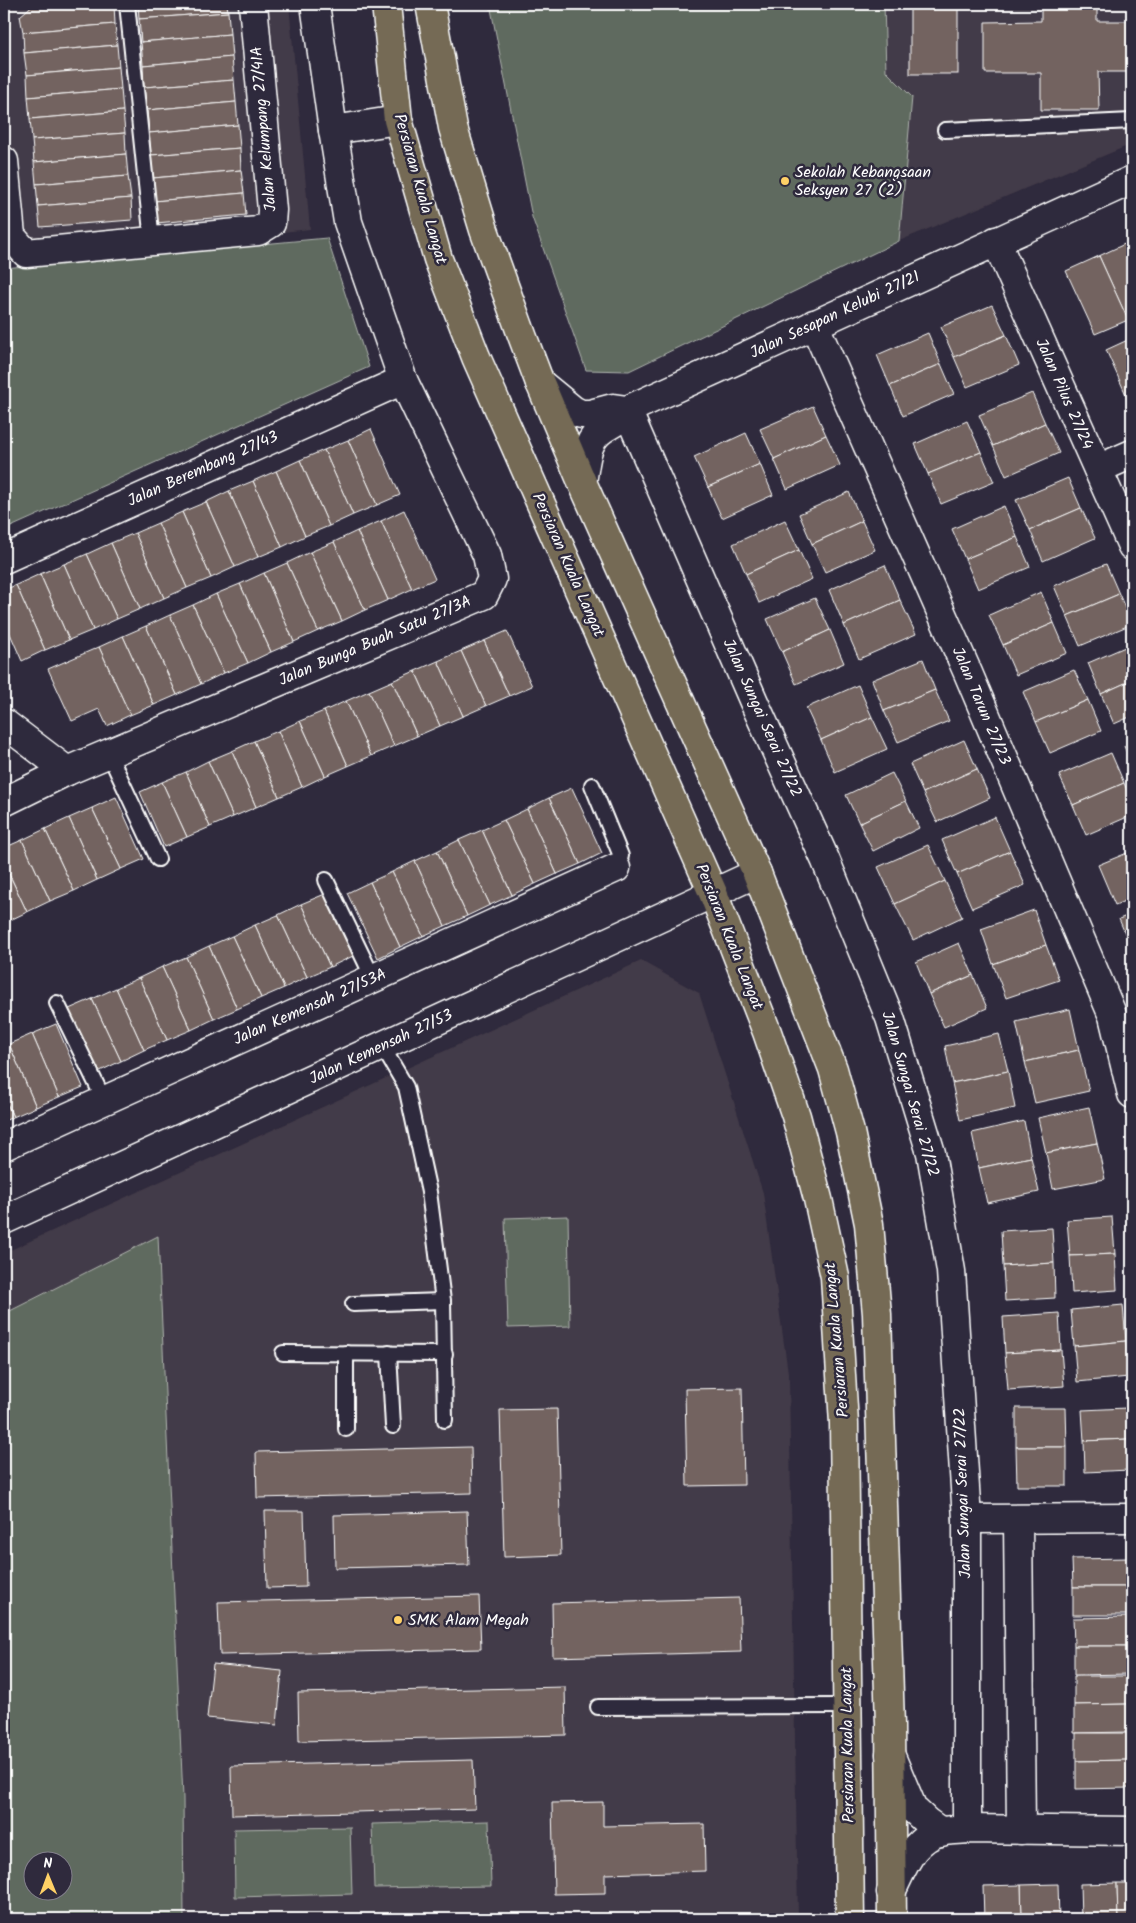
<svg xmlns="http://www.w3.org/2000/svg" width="1136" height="1923" font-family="Kalam,sans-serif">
<rect width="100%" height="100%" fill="#2f2a3d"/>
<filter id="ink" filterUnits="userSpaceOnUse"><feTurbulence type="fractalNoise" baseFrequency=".02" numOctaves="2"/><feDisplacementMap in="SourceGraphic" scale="10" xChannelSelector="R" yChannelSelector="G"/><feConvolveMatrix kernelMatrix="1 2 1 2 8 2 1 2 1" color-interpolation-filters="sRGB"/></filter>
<g filter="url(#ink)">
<g fill="#433b48" fill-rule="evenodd">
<path d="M4,4H289L310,229L21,261L4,66Z"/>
<path d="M490,4H1132V144L899,241L629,371L586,370L532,217Z"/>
<path d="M641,961L699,993L763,1193L789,1380L798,1919H4V1253ZM32,1860H62V1890H32Z"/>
</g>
<g fill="#5f6a5f" stroke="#afb4af" fill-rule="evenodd">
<path d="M490,4H884L886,71L912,97L899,241L629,371L586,370L532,217Z"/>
<path d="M327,238L369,367L4,530V268Z"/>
<path d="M568,1216L570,1326L508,1328L505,1218Z"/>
<path d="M158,1236L183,1798L184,1919H4V1314ZM62,1860V1890H32V1860Z"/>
<path d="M489,1821L491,1886L374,1888L372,1824Z"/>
<path d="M350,1827L352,1894L235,1897L234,1829Z"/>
</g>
<g fill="#736460" stroke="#fff">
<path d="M34,4H114L115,24L23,32L20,16Z"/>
<path d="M138,4H227L228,12L139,19Z"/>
<rect x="910" y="4" width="48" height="70"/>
<path d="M1041,4H1097V21H1132V72H1098L1099,110H1041V73H985V22L1041,21Z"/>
<path d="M228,12L230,34L141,42L139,19Z"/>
<path d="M115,24L117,45L24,53L23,32Z"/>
<path d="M230,34L232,57L143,65L141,42Z"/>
<path d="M117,45L119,67L27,75L24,53Z"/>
<path d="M232,57L234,80L144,87L143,65Z"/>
<path d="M119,67L121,89L28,97L27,75Z"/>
<path d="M234,80L236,102L147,110L144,87Z"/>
<path d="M121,89L123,111L30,119L28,97Z"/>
<path d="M236,102L238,125L149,133L147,110Z"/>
<path d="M123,111L125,133L32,140L30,119Z"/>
<path d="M238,125L240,148L151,155L149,133Z"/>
<path d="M125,133L126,154L34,162L32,140Z"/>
<path d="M240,148L241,170L153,178L151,155Z"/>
<path d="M126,154L128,176L36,184L34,162Z"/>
<path d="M241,170L244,193L154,201L153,178Z"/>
<path d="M128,176L131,198L38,206L36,184Z"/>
<path d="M244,193L246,215L156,223L154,201Z"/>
<path d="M131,198L132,220L40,227L38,206Z"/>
<path d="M1131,241L1132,318L1128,320L1099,256Z"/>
<path d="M1099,256L1128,320L1095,334L1066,271Z"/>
<path d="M992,305L1006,335L954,357L941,327Z"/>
<path d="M928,333L941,364L890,386L877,355Z"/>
<path d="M1006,335L1019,365L967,387L954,357Z"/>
<path d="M1132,338V408L1106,350Z"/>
<path d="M941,364L954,394L903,416L890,386Z"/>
<path d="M1032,393L1045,423L993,446L979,415Z"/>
<path d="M813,406L826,435L774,459L760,429Z"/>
<path d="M967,421L981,452L928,474L915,444Z"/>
<path d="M1045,423L1059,453L1006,476L993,446Z"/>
<path d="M371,429L400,495L377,505L348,440Z"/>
<path d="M746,433L760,464L708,487L694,457Z"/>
<path d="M826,435L840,465L787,489L774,459Z"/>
<path d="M348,440L377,505L353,515L324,450Z"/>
<path d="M324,450L353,515L329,526L300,460Z"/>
<path d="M981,452L994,482L941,504L928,474Z"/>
<path d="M300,460L329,526L305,536L276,471Z"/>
<path d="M760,464L773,495L722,518L708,487Z"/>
<path d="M276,471L305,536L282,547L253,481Z"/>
<path d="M1068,478L1081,508L1030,530L1016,500Z"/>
<path d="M253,481L282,547L258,557L229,491Z"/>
<path d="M229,491L258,557L235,567L206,502Z"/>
<path d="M849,492L862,521L812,544L799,514Z"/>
<path d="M206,502L235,567L211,578L182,512Z"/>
<path d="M1004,506L1017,537L965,559L952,529Z"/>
<path d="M1081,508L1095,538L1043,561L1030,530Z"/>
<path d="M404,510L435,579L412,589L381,521Z"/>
<path d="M182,512L211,578L187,588L158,523Z"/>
<path d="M785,520L799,550L746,574L733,544Z"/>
<path d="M381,521L412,589L388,600L357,531Z"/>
<path d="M862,521L875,550L825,572L812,544Z"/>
<path d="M158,523L187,588L164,598L135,533Z"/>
<path d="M357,531L388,600L365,610L334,542Z"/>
<path d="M135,533L164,598L140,609L111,543Z"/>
<path d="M1017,537L1030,567L978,589L965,559Z"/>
<path d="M334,542L365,610L342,621L310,552Z"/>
<path d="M111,543L140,609L117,619L87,554Z"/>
<path d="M799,550L812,579L759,603L746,574Z"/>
<path d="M310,552L342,621L318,631L287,563Z"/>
<path d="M87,554L117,619L93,630L64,564Z"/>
<path d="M287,563L318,631L294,642L264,573Z"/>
<path d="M64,564L93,630L69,640L40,574Z"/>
<path d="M1106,564L1119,594L1067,616L1054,586Z"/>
<path d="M885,565L900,600L844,625L829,590Z"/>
<path d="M264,573L294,642L271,652L240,584Z"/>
<path d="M40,574L69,640L45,650L16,585Z"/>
<path d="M240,584L271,652L248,663L216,594Z"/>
<path d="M16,585L45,650L22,661L4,620V590Z"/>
<path d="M1041,592L1054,623L1003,645L989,615Z"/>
<path d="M216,594L248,663L224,673L193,605Z"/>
<path d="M1119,594L1132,624L1080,646L1067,616Z"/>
<path d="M815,598L830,630L782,652L767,619Z"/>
<path d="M900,600L916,634L859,659L844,625Z"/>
<path d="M193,605L224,673L201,684L170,615Z"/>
<path d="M170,615L201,684L177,695L146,626Z"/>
<path d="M1054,623L1067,653L1016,675L1003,645Z"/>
<path d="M146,626L177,695L154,705L123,636Z"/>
<path d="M830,630L844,663L796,684L782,652Z"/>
<path d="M507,631L532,686L509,696L484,641Z"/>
<path d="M123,636L154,705L130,715L99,647Z"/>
<path d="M484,641L509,696L486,706L461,651Z"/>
<path d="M1132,644V680L1101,694L1088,663Z"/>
<path d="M99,647L130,715L107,726L99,709L72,721L48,669Z"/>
<path d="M461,651L486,706L463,716L438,661Z"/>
<path d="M923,659L935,690L884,711L872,680Z"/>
<path d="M438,661L463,716L440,726L415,671Z"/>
<path d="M1074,670L1088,700L1036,722L1023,692Z"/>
<path d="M415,671L440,726L417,736L392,681Z"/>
<path d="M1132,680V716L1114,724L1101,694Z"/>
<path d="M392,681L417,736L394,746L369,691Z"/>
<path d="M858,685L872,717L821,740L806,708Z"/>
<path d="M935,690L949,721L898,742L884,711Z"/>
<path d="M369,691L394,746L371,756L346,701Z"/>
<path d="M1088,700L1101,731L1050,753L1036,722Z"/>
<path d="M346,701L371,756L348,766L324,711Z"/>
<path d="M324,711L348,766L325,776L300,721Z"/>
<path d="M872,717L887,749L835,772L821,740Z"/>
<path d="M300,721L325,776L302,787L278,731Z"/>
<path d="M278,731L302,787L279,797L254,741Z"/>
<path d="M964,740L977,769L923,793L910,764Z"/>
<path d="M254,741L279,797L256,807L232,751Z"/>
<path d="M1132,742V765L1124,746Z"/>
<path d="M232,751L256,807L233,817L208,761Z"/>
<path d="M1111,753L1124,783L1073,805L1059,775Z"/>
<path d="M208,761L233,817L210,827L186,772Z"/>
<path d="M977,769L990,798L937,822L923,793Z"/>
<path d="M186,772L210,827L187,837L162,782Z"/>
<path d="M892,773L906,801L859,823L846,795Z"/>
<path d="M162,782L187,837L164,847L140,792Z"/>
<path d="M1124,783L1132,802V815L1086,835L1073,805Z"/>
<path d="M572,788L602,853L580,864L549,798Z"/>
<path d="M116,797L144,859L121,869L92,808Z"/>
<path d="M549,798L580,864L557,874L527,809Z"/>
<path d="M906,801L919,828L873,851L859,823Z"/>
<path d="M92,808L121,869L97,880L69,818Z"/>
<path d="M527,809L557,874L535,884L504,820Z"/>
<path d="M995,817L1010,851L957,874L942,840Z"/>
<path d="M69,818L97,880L74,891L45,829Z"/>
<path d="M504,820L535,884L512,895L482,830Z"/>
<path d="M45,829L74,891L50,901L22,840Z"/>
<path d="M482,830L512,895L490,905L459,840Z"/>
<path d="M22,840L50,901L27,912L4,863V848Z"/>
<path d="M459,840L490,905L467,916L437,851Z"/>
<path d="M928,845L945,881L895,904L878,867Z"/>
<path d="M437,851L467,916L445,926L415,861Z"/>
<path d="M1010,851L1025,885L972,908L957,874Z"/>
<path d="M1132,851V898L1115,905L1098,865Z"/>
<path d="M415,861L445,926L423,936L392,872Z"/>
<path d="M4,863L27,912L4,923Z"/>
<path d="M392,872L423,936L400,947L370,882Z"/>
<path d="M945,881L962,917L913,940L895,904Z"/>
<path d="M370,882L400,947L378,958L347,893Z"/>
<path d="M325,894L353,956L330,967L301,904Z"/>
<path d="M301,904L330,967L307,977L278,915Z"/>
<path d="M1034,910L1046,945L993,964L981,929Z"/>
<path d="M1132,914V950L1119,919Z"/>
<path d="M278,915L307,977L284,988L255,925Z"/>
<path d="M255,925L284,988L261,998L232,936Z"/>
<path d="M232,936L261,998L237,1009L209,946Z"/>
<path d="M959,943L973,975L929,994L916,962Z"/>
<path d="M1046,945L1059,980L1006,998L993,964Z"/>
<path d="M209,946L237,1009L214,1019L186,957Z"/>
<path d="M186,957L214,1019L191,1030L162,967Z"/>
<path d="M162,967L191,1030L167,1040L139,978Z"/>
<path d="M973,975L987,1008L944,1027L929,994Z"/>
<path d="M139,978L167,1040L144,1050L116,988Z"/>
<path d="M116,988L144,1050L121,1061L92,999Z"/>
<path d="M92,999L121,1061L98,1072L69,1009Z"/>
<path d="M1070,1009L1079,1050L1025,1062L1016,1022Z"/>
<path d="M56,1024L83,1087L59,1097L32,1034Z"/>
<path d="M32,1034L59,1097L36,1107L9,1044Z"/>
<path d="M999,1034L1008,1071L952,1083L945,1046Z"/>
<path d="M9,1044L36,1107L13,1117L4,1097V1046Z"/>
<path d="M1079,1050L1089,1091L1035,1103L1025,1062Z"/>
<path d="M1008,1071L1015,1108L960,1120L952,1083Z"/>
<path d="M4,1097L13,1117L4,1121Z"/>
<path d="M1089,1107L1097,1143L1046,1153L1038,1118Z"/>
<path d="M1024,1121L1031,1157L979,1168L972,1133Z"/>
<path d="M1097,1143L1105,1179L1053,1189L1046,1153Z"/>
<path d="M1031,1157L1039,1192L987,1203L979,1168Z"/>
<path d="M1112,1217L1115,1254L1070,1256L1067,1220Z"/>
<path d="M1052,1228L1054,1263L1003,1266L1001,1231Z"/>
<path d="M1115,1254L1117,1290L1072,1293L1070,1256Z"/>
<path d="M1054,1263L1055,1298L1005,1301L1003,1266Z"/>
<path d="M1123,1305L1126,1341L1074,1346L1071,1310Z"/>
<path d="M1059,1313L1061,1350L1005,1353L1003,1317Z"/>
<path d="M1126,1341L1129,1377L1077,1382L1074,1346Z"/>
<path d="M1061,1350L1064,1386L1008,1390L1005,1353Z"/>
<path d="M742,1388L744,1485L687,1486L685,1389Z"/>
<path d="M1016,1408H1066L1067,1447H1016Z"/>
<path d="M1127,1408L1128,1439L1084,1441L1082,1410Z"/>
<path d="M557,1409L561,1555L504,1557L500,1410Z"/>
<path d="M1128,1439L1130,1470L1085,1472L1084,1441Z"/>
<path d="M471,1447L472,1493L257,1498L256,1452Z"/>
<path d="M1016,1447H1067V1486H1017Z"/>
<path d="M265,1511H304L306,1587L267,1588Z"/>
<path d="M467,1511L469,1565L335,1568L334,1515Z"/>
<path d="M1129,1558V1587H1073L1072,1559Z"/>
<rect x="1073" y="1587" width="56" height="28"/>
<path d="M479,1596L481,1649L220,1655L218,1602Z"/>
<path d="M739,1598L741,1652L553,1657L552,1603Z"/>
<path d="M1130,1617V1646H1074L1073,1618Z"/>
<path d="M1074,1646H1130V1674L1074,1675Z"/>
<path d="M213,1664L282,1671L277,1725L207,1718Z"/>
<path d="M1074,1676H1130V1704L1074,1705Z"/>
<path d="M565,1687L566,1735L299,1741L298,1693Z"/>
<path d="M1130,1704L1131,1732L1074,1733V1705Z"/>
<path d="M1076,1733H1131V1760L1076,1761Z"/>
<path d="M473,1760L475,1809L232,1815L231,1766Z"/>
<path d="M1131,1760V1788L1076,1789V1761Z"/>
<path d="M603,1802V1826L704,1824L705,1871L605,1874V1893L554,1894L552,1803Z"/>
<path d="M1117,1883L1118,1919H1081L1080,1884Z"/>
<path d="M1117,1883H1132V1919H1118Z"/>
<path d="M1058,1884L1059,1919H1022L1021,1885Z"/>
<path d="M1021,1885L1022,1919H984L983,1886Z"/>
</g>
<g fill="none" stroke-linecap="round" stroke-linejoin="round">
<g stroke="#fff" stroke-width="18">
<g id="service">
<path d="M127,4L152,241"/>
<path d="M945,130L1132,121"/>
<path d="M109,754L158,859"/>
<path d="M592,785L621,856L616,868"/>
<path d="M326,880L373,978"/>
<path d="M57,1003L104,1100"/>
<path d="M382,1046L406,1087L429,1192L443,1301L445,1420"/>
<path d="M353,1304L443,1301"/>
<path d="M283,1353L445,1354"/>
<path d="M346,1353V1429"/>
<path d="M389,1353L393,1426"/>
<path d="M598,1707L847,1706"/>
</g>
</g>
<g stroke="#fff" stroke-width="31">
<g id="minor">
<path d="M315,4L333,130L398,120"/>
<path d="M4,161L11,236L26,253L258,231L271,223L272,210L253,4"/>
<path d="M996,241L1132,546"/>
<path d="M814,324L968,673L1113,1016L1132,1094"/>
<path d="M540,383L573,410L581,414H590L613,408L627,410L1132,180"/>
<path d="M627,410L754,702L825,859L890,1018L931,1153L951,1271L967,1519V1829"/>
<path d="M1098,469L1132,454"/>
<path d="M582,482C586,462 585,441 603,429C614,422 619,421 627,410"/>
<path d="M4,559L403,380"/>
<path d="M4,723L67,771"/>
<path d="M4,802L67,771L484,595L492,579L487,555L403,380L348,222L333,130"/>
<path d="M4,1146L616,868"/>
<path d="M4,1220L757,873"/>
<path d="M967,1519L1132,1518"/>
<path d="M1018,1520L1021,1830"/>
<path d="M890,1754L913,1809L927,1822L941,1832"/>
<path d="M891,1892C903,1868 913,1837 943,1831C951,1830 959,1830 967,1829L1132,1831"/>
</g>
</g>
<g stroke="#fff" stroke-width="31">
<g id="primary">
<path d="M386,4L398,120L438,259L476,357L713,893L767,1032L796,1116L818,1199L835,1277L844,1424L850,1919"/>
<path d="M430,4L453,128L484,230L523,338L540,383L582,482L757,873L833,1069L850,1132L869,1224L877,1314L890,1725L892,1919"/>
</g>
</g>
<use href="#service" stroke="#2f2a3d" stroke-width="14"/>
<use href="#minor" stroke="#2f2a3d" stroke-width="28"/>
<use href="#primary" stroke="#746b55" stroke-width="28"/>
</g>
</g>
<g fill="#ffd166" stroke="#2f2a3d" stroke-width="2">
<circle cx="785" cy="181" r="5"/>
<circle cx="398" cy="1620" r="5"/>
</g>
<g text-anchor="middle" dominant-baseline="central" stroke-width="5" stroke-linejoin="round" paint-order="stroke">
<g font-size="16" fill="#fff" stroke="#2f2a3d">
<text transform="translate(264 129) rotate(-95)">Jalan Kelumpang 27/41A</text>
<text transform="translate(420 189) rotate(74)">Persiaran Kuala Langat</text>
<text transform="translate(835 315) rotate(-25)">Jalan Sesapan Kelubi 27/21</text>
<text transform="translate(1064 394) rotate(66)">Jalan Pilus 27/24</text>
<text transform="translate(203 469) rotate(-24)">Jalan Berembang 27/43</text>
<text transform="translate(568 565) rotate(66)">Persiaran Kuala Langat</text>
<text transform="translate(375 641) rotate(-23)">Jalan Bunga Buah Satu 27/3A</text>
<text transform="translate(981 706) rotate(67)">Jalan Tarun 27/23</text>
<text transform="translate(762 718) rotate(66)">Jalan Sungai Serai 27/22</text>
<text transform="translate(729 937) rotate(68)">Persiaran Kuala Langat</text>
<text transform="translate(310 1007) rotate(-24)">Jalan Kemensah 27/53A</text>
<text transform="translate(381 1047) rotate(-25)">Jalan Kemensah 27/53</text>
<text transform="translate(910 1094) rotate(74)">Jalan Sungai Serai 27/22</text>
<text transform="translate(837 1340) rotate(-95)">Persiaran Kuala Langat</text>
<text transform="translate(963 1493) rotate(-92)">Jalan Sungai Serai 27/22</text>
<text transform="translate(848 1745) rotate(-91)">Persiaran Kuala Langat</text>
</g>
<g font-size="16" fill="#fff" stroke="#2f2a3d" text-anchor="start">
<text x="795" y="172">Sekolah Kebangsaan<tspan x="795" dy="18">Seksyen 27 (2)</tspan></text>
<text x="408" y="1620">SMK Alam Megah</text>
</g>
</g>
<rect width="1136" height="1923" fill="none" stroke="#2f2a3d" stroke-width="20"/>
<rect x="10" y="10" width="1116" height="1903" fill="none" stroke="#fff" stroke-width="2" filter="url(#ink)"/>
<g transform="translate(48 1876) rotate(359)"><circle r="24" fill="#2f2a3d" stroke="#827f8b"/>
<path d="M0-4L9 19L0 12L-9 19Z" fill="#ffd166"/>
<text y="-8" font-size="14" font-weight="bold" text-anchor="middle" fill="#ffffff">N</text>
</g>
</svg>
